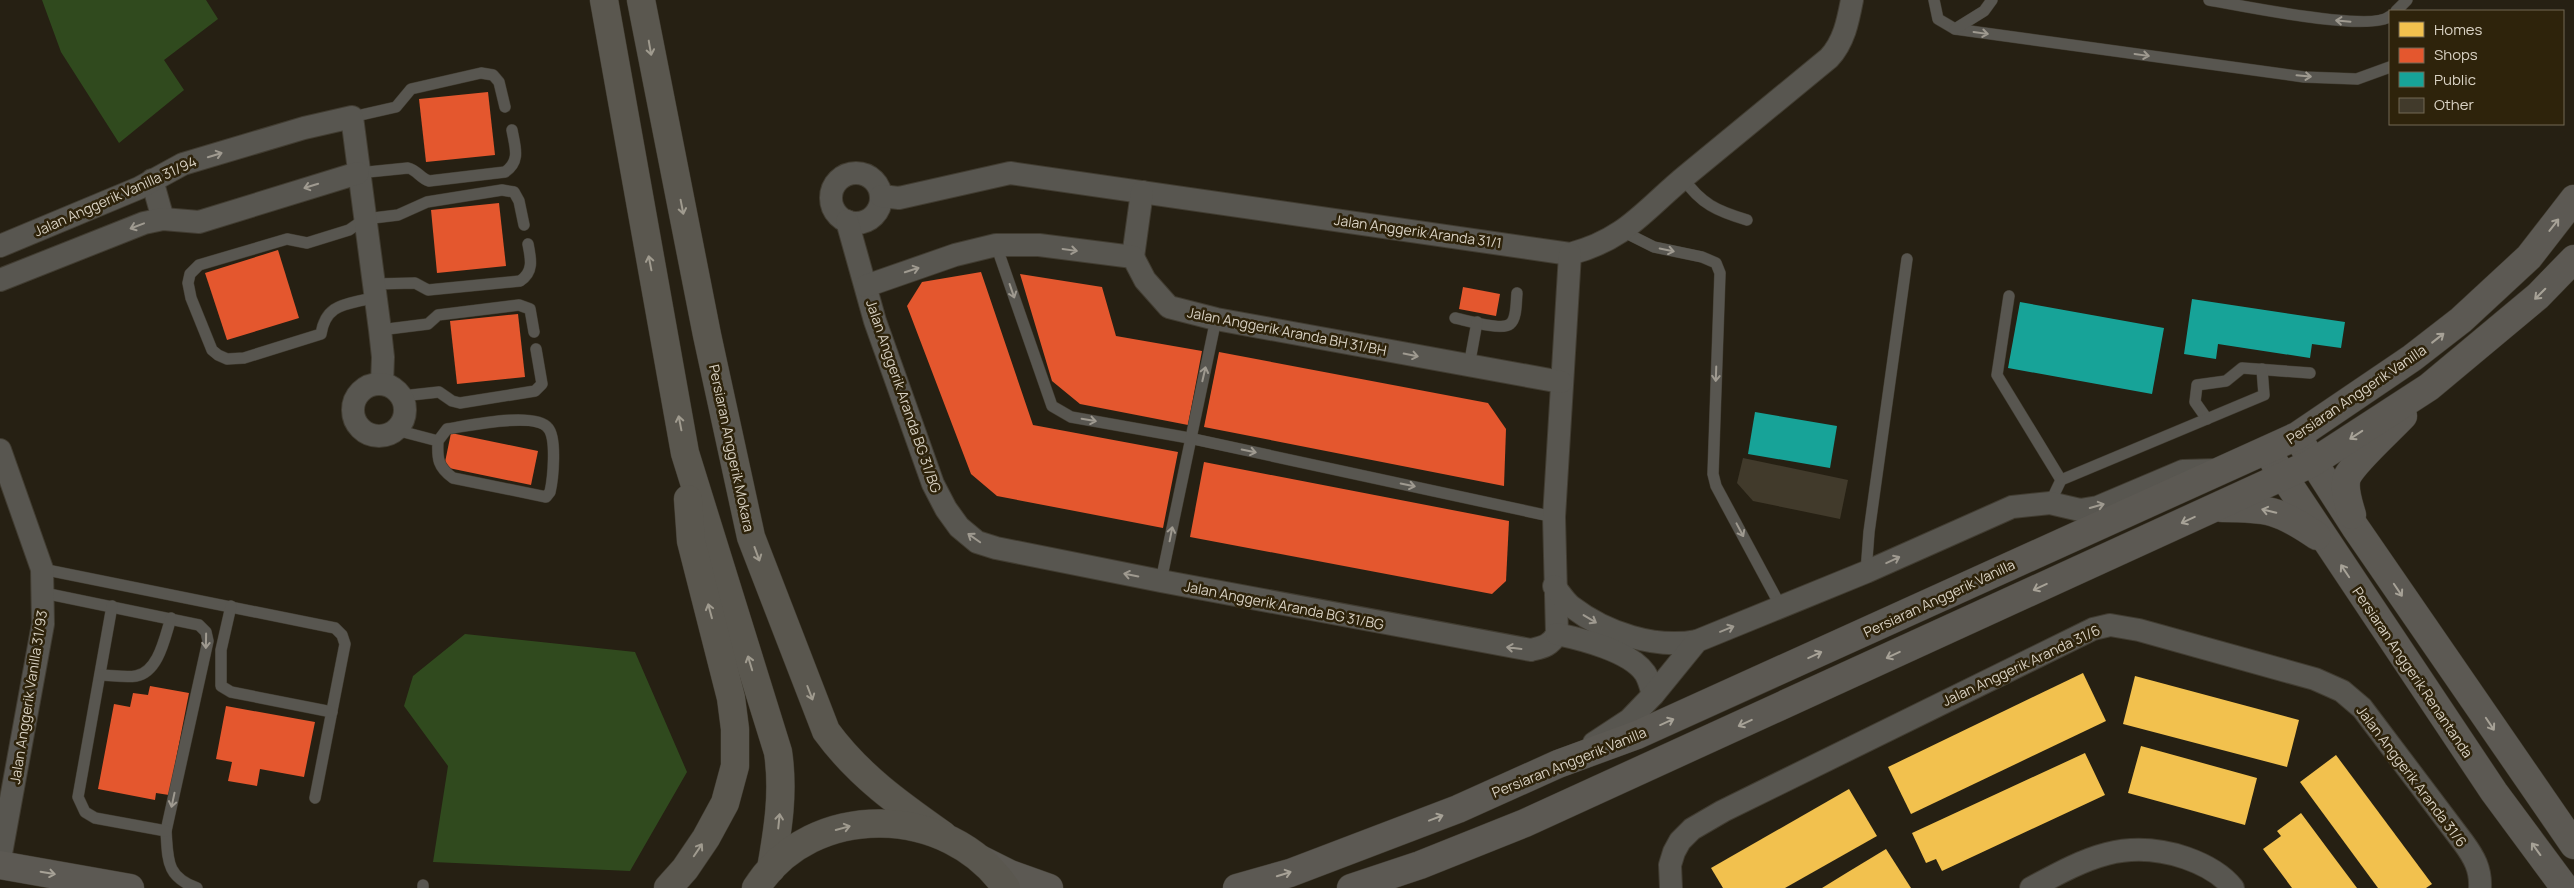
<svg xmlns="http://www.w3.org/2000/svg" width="2574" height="888" font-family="Manrope,sans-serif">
<rect width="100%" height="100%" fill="#262013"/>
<g fill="#304a1e">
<path d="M42,0H206L218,19L164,60L184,90L119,143L61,52Z"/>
<path d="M465,634L635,652L687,772L630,871L433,862L448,766L404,706L413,676Z"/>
</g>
<g fill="#f2c14e">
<path d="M2083,673L2106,721L1911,814L1888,767Z"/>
<path d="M2135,676L2299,720L2287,767L2123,724Z"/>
<path d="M2141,746L2257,778L2245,825L2128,793Z"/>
<path d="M2085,753L2105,795L1942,871L1936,859L1926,863L1912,833Z"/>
<path d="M2336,755L2432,884L2426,888H2378L2300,782Z"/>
<path d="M1849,789L1877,836L1785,888H1723L1711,868Z"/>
<path d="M2301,813L2327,848L2357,888H2292L2263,849L2281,836L2277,831Z"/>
<path d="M1886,849L1911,888H1822L1848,872Z"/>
</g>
<g fill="#e4572e">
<path d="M488,92L495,155L426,162L419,99Z"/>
<path d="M499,203L506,266L437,273L431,210Z"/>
<path d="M278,250L299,318L227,340L205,273Z"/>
<path d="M981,272L1033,425L1178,452L1163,528L997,496L971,474L907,306L922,282Z"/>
<path d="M1020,274L1102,287L1116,336L1202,351L1188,425L1080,404L1052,381Z"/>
<path d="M1463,287L1500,294L1496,316L1459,309Z"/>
<path d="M518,314L525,377L457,384L450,321Z"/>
<path d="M1219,352L1488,403L1506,429L1504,486L1204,427Z"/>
<path d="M451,433L538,451L531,485L444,467Z"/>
<path d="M1204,462L1509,521L1506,581L1492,594L1190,537Z"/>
<path d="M150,686L189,693L169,795L156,793L155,800L98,789L114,704L130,707L133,693L148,695Z"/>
<path d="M226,706L315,722L304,777L260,769L257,786L228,781L232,762L216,759Z"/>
</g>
<g fill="#17a398">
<path d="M2192,299L2345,322L2341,348L2312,344L2310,358L2218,344L2216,359L2184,354Z"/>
<path d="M2020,302L2164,328L2152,394L2008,368Z"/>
<path d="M1755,412L1837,426L1830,468L1748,454Z"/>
</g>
<path fill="#413a2b" d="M1743,458L1848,480L1840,519L1753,501L1737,483Z"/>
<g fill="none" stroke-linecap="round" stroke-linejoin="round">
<g stroke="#413c31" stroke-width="12">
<g id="lane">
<path d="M1934,0L1938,19L1955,29L2304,77L2357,79L2390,67"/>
<path d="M2209,0C2238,5 2372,33 2390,16"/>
<path d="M2396,11L2407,0"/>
<path d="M1955,29L1984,11L1992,0"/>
<path d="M352,117L396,107L411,89L481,73L493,75L499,82L505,107"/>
<path d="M358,173L408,168C417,170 420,178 429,181L505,172C521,161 515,147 512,130"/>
<path d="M1683,178C1701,204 1717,211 1747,220"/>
<path d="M1622,231L1654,247L1702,257L1716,263L1720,273L1713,474L1716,486L1781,607"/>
<path d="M996,245L1052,406L1071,417L1189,438L1554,517"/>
<path d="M374,284L415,283L428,290L520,281C534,272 531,259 528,244"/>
<path d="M2009,296L1997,375L2061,480"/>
<path d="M375,297C348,305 326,302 321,334L244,358L227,359L218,355L212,350L191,298L188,283L190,274L199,265L287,239L307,243L349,230L365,219L398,215L427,202L502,190L514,192L519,201L524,225"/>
<path d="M1455,318C1465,320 1502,331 1510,324C1517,319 1516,301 1517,293"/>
<path d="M380,330L428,324L438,315L519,305L530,309L534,332"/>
<path d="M1469,366L1477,322"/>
<path d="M402,396L439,392L452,401L460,403L535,391L542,384L536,349"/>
<path d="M2207,419L2195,402L2197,385L2226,381L2242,368L2310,373"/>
<path d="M396,430L438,441C437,459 438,467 453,478L546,497L550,492C553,479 557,438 548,428C535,411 467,426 447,429L438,441"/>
<path d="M2050,503L2061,480L2264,395L2262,369"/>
<path d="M42,569L335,628L342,635L345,644L315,798"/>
<path d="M1866,572L1869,532L1907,259"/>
<path d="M1161,581L1216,319"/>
<path d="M44,593L199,625L206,632L208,641L166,831C168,860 166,877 197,888"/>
<path d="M112,606L78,797L85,812L95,818L166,831"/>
<path d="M231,606L221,650V686L231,692L332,712"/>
<path d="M100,675C111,675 125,678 136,676C159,672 165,636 171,618"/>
<path d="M423,888V885"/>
</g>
</g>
<g stroke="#413c31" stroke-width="24">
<g id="street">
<circle cx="856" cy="198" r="25"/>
<path d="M152,180L163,219"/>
<path d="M881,196L899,198L1010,173L1570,254C1627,239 1645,209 1688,174C1735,135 1782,97 1829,58C1844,42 1848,21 1852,0"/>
<path d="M847,221L875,321L933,484L946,509L959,527L977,542L996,548L1161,581L1531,650C1543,647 1550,646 1557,634L1554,517L1570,254"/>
<path d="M0,246L139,188L183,164L304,128L352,117L380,330L383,357L382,384"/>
<path d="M1133,257L1142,192"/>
<path d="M0,280L144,223L163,219L199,222L358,173"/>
<path d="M866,286L955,255L996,245H1039L1133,257L1145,280L1169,307L1216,319L1561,382"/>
<circle cx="379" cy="410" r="26"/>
<path d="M0,450L42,569L43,624L0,859"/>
<path d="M1554,586C1560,593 1565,602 1572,607C1606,633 1655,649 1697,641"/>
<path d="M1557,634C1581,639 1630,651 1645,673C1649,679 1651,688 1653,695"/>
<path d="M1594,743L1629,720L1653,695L1697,641L1866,572L2012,507L2050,503L2080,510L2098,507L2183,471L2217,470"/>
<path d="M1671,888L1670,865L1674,852L1680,841L1692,829L1723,811L2093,629L2110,625L2139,630L2315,679L2342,691L2362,708L2463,842C2474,857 2481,869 2480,888"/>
<path d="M2031,888C2085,859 2124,837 2186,858C2203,864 2221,873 2233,888"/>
</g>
</g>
<g stroke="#413c31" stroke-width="29">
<g id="secondary">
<path d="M2303,446L2355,527L2574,845"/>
<path d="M2274,462L2494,792L2565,888"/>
<path d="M2222,508C2268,508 2279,510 2317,536"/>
<path d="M2352,515C2349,504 2343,489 2347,477C2354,462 2390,430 2403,416"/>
<path d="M980,859L1010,874L1049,888"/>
<path d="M0,865L130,888"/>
<path d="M1237,888L1290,873L1458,809L1558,764L1637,735L2297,436L2412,358L2461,320L2529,257L2574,199"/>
<path d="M1351,888L1420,865L1525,823L2312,463L2429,387L2538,296L2574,259"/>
</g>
</g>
<g stroke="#413c31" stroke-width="29">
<g id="primary">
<path d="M604,0L685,453L778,752C784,792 778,829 771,869"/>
<path d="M641,0L707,335L751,537L826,731C858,775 899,804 943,835"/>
<path d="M668,888L685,869L706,838L725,803L735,766V729L731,698L691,541L688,499"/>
<path d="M756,888C812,800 949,804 1006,888"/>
</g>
</g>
<use href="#lane" stroke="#585650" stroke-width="11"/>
<use href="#street" stroke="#585650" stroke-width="22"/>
<use href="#secondary" stroke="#5c5953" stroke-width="28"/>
<use href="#primary" stroke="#5a574f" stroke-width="28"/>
</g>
<defs><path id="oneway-shaft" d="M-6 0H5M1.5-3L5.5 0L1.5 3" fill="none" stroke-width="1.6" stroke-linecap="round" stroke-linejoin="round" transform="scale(1.25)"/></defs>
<g stroke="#9f9a90">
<use href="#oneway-shaft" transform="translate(2343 21) rotate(-175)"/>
<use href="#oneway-shaft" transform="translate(1981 33) rotate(8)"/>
<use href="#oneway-shaft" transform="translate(2142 55) rotate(8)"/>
<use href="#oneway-shaft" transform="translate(2304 76) rotate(5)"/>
<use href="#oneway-shaft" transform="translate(215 155) rotate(-17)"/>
<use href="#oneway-shaft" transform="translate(311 186) rotate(163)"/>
<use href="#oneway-shaft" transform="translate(137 226) rotate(159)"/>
<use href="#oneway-shaft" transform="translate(1070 250) rotate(8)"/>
<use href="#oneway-shaft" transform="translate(1667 250) rotate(12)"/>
<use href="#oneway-shaft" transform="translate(912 270) rotate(-18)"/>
<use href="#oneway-shaft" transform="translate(1012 291) rotate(71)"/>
<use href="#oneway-shaft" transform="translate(1411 355) rotate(11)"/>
<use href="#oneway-shaft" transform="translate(1204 374) rotate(-77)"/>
<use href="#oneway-shaft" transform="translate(1716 374) rotate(92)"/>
<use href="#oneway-shaft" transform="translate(1089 420) rotate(10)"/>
<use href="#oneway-shaft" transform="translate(1249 451) rotate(12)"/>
<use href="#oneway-shaft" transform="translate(1408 485) rotate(12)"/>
<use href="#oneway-shaft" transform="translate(2097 506) rotate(-16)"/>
<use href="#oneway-shaft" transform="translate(1740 530) rotate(62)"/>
<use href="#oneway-shaft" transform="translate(1171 534) rotate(-79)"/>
<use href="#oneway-shaft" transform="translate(974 538) rotate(-145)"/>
<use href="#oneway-shaft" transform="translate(1893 560) rotate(-25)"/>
<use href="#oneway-shaft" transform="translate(1131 575) rotate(-169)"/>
<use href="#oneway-shaft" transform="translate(1590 619) rotate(31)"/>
<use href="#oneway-shaft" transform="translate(1727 629) rotate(-22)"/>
<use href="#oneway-shaft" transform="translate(206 641) rotate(91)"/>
<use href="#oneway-shaft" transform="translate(1514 648) rotate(-173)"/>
<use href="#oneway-shaft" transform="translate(173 800) rotate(102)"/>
</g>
<g stroke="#a09b8f">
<use href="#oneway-shaft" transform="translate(650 48) rotate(80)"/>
<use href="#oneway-shaft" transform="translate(682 207) rotate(79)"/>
<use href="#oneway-shaft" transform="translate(650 263) rotate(-101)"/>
<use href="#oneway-shaft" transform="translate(680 423) rotate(-101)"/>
<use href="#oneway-shaft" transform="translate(757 554) rotate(70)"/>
<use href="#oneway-shaft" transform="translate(710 611) rotate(-105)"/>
<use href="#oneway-shaft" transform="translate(750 663) rotate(-107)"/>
<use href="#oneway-shaft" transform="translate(810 693) rotate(69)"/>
<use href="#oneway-shaft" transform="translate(779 821) rotate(-84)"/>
<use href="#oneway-shaft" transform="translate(843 828) rotate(-15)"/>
<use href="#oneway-shaft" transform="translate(698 850) rotate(-56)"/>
</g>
<g stroke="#a7a297">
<use href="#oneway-shaft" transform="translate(2554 225) rotate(-52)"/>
<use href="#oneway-shaft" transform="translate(2540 294) rotate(135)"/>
<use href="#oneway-shaft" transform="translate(2438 338) rotate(-38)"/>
<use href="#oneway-shaft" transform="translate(2356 435) rotate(147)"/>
<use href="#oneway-shaft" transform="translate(2269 511) rotate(-166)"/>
<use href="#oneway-shaft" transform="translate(2188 520) rotate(155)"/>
<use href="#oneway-shaft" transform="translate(2345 571) rotate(-124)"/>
<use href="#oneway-shaft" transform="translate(2040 587) rotate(155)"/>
<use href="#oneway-shaft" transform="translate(2398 590) rotate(56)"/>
<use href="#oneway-shaft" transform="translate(1815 655) rotate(-25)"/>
<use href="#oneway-shaft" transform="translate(1893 655) rotate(155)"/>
<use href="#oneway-shaft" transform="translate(1667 722) rotate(-24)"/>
<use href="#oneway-shaft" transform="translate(1745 723) rotate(155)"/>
<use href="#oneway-shaft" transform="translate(2490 724) rotate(56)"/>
<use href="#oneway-shaft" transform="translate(1436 818) rotate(-21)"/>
<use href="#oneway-shaft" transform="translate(2536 849) rotate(-126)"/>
<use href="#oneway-shaft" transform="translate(48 873) rotate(10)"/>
<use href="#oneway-shaft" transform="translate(1284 874) rotate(-17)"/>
</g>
<g text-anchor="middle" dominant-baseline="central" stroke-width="5" stroke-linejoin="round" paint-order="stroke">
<g font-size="14" fill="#d9d2c4" stroke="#2e230b">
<text transform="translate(115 196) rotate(-24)">Jalan Anggerik Vanilla 31/94</text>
<text transform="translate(1418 231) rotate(8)">Jalan Anggerik Aranda 31/1</text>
<text transform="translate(1287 331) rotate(11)">Jalan Anggerik Aranda BH 31/BH</text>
<text transform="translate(2356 394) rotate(-34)">Persiaran Anggerik Vanilla</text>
<text transform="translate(904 396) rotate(71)">Jalan Anggerik Aranda BG 31/BG</text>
<text transform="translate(732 448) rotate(78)">Persiaran Anggerik Mokara</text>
<text transform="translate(1939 598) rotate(-25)">Persiaran Anggerik Vanilla</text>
<text transform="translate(1284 605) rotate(11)">Jalan Anggerik Aranda BG 31/BG</text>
<text transform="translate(2021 665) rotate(-25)">Jalan Anggerik Aranda 31/6</text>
<text transform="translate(2413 672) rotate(56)">Persiaran Anggerik Renantanda</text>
<text transform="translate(28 697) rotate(-81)">Jalan Anggerik Vanilla 31/93</text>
<text transform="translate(1569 762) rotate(-22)">Persiaran Anggerik Vanilla</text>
<text transform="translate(2412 776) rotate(53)">Jalan Anggerik Aranda 31/6</text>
</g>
</g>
<rect x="2389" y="10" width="175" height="115" fill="#2e230b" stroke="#726955"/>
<rect x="2399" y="22" width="25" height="15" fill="#f2c14e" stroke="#726955"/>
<text x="2434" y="35" font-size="15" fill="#d9d2c4">Homes</text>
<rect x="2399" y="48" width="25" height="15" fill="#e4572e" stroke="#726955"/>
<text x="2434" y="60" font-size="15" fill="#d9d2c4">Shops</text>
<rect x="2399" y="72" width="25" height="15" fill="#17a398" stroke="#726955"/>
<text x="2434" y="85" font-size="15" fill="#d9d2c4">Public</text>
<rect x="2399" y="98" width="25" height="15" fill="#413a2b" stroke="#726955"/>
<text x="2434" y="110" font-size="15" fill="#d9d2c4">Other</text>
</svg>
